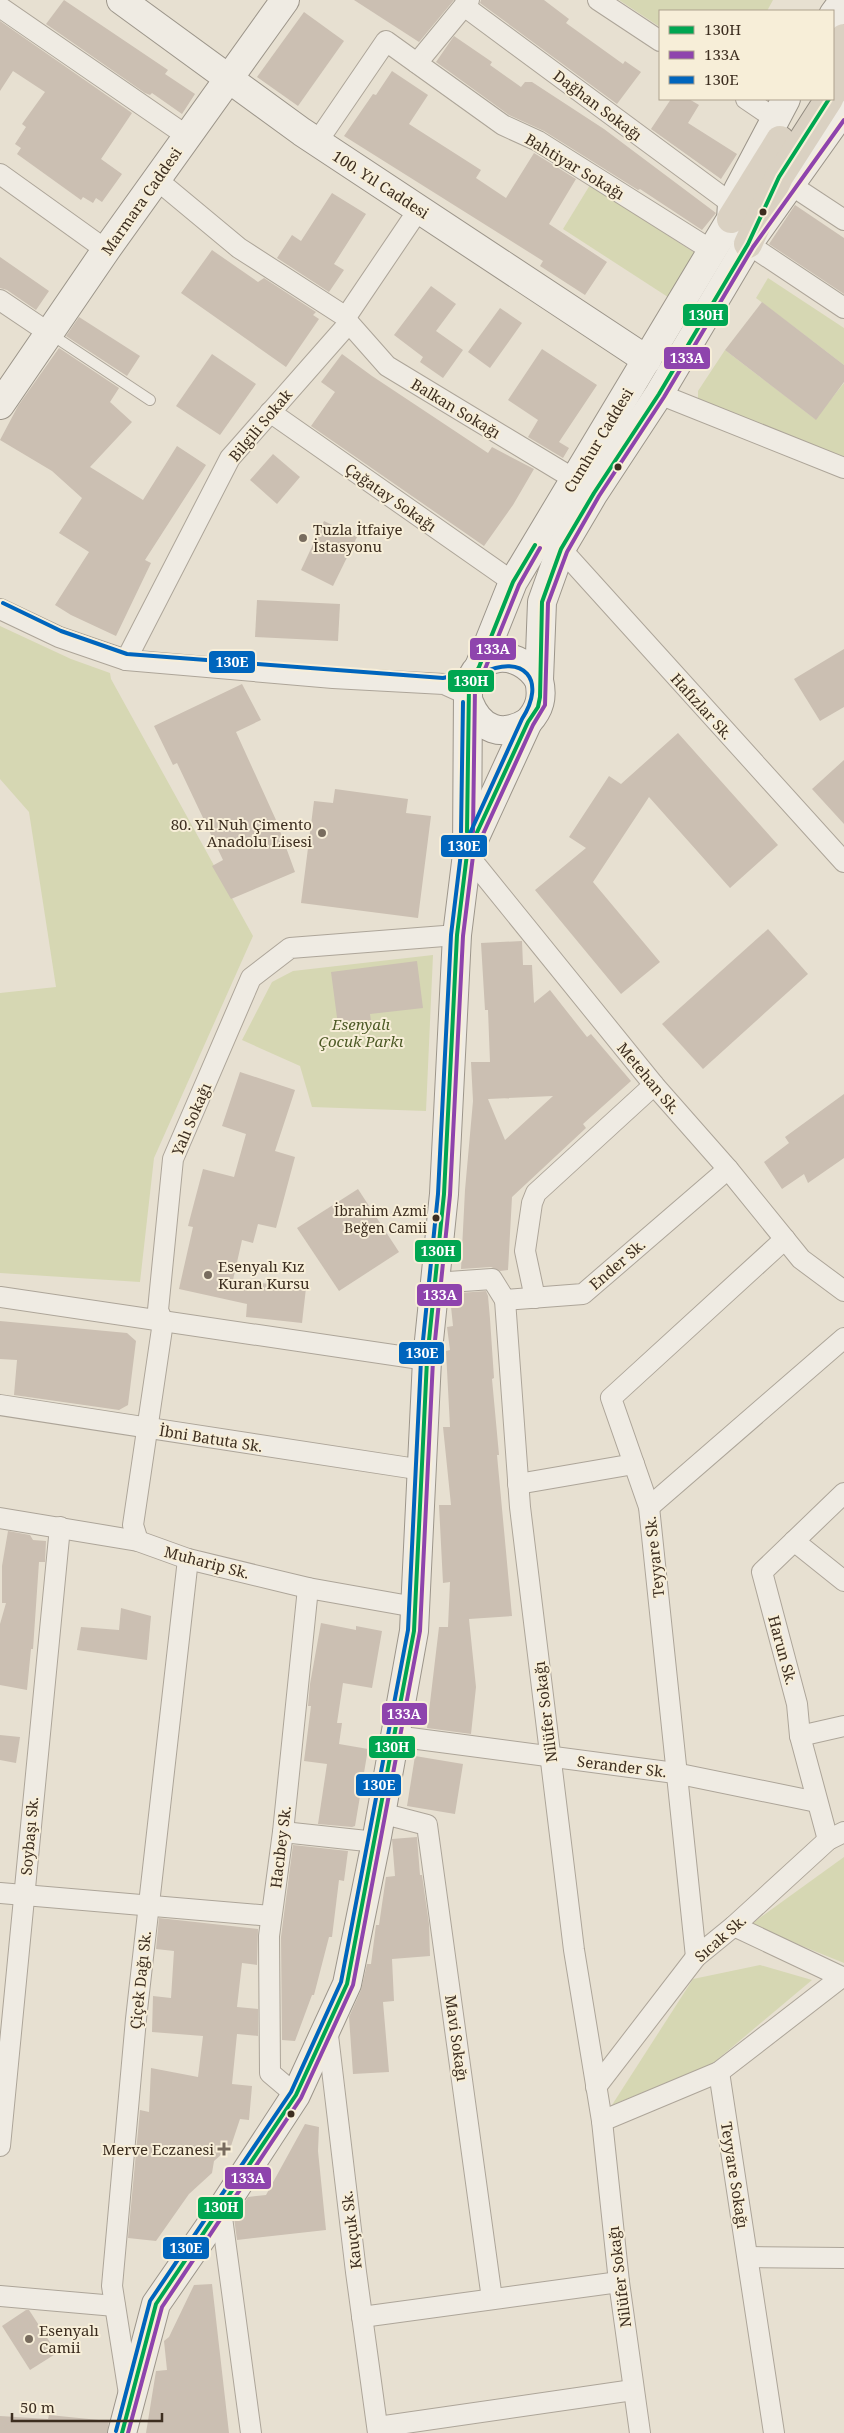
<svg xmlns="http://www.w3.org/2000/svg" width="844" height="2433" font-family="'Noto Serif',serif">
<rect width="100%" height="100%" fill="#e7e0d1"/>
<g fill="#d6d7b3">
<path d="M619,0H773L767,11H660V27Z"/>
<path d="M590,185L698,255L671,299L563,229Z"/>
<path d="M768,278L844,328V365L756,298Z"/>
<path d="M725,350L815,419L844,383V458L698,400V391Z"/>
<path d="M0,626L71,659L110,673L111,679L253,936L154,1158L140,1282L0,1273V993L56,987L29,812L0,779Z"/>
<path d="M433,955L426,1111L312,1107L300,1066L242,1040L272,982L293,971Z"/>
<path d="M844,1857V1963L750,1925Z"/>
<path d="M760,1965L812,1980L712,2064L612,2105L693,1979Z"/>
</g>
<g fill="#cbbfb2" fill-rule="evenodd">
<path d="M64,0L168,70L165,74L195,94L182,114L152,93L150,95L145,93L46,24Z"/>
<path d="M354,0H454L419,42Z"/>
<path d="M481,0H544L569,19L566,23L623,64L625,61L641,72L617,104L480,3Z"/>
<path d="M304,12L344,41L298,106L257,77Z"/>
<path d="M0,21L132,113L101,159L122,174L102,202L96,198L93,203L83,197L81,200L17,154L21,148L15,144L26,127L22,124L45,92L13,71L0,91Z"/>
<path d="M454,36L492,62L490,65L521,87L525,82H532L604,129L716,213L702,230L640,189L638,190L544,131L509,115L436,62Z"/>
<path d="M392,71L428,95L409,124L481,170L476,178L506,198L534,153L576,179L549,224L607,262L585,295L540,266L543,261L344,136L373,94L376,95Z"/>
<path d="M671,99H689L699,105L688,123L737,154L721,179L651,129Z"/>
<path d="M332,193L366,214L334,264L344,270L329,292L277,258L292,235L301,241Z"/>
<path d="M795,205L844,238V294L769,244Z"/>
<path d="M212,250L258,282L264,278L316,312L313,315L319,319L286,367L181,293Z"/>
<path d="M0,257L49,291L36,310L7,290L0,288Z"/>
<path d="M431,286L456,304L436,331L463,350L443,378L420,362L423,357L394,335Z"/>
<path d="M762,302L844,365V382L816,420L725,350Z"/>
<path d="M500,308L522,323L490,368L468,352Z"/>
<path d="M79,317L140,356L127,376L66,336Z"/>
<path d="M59,348L119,388L110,402L132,422L90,467L143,500L177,446L206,465L145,560L151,563L116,636L71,615L55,605L89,552L59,533L82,498L52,471L0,440L18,406Z"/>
<path d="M542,349L597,385L559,442L569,448L563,458L528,437L538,420L508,400Z"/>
<path d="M212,354L256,384L220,435L176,406Z"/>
<path d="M342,354L372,376L488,453L492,447L534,469L513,505L484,546L311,426L335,392L321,382Z"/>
<path d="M273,454L300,477L277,504L250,480Z"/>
<path d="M324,521L357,537L333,586L301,570Z"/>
<path d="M257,600L340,604L338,641L255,637Z"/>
<path d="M844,649V707L820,721L794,679Z"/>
<path d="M242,684L261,720L236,732L276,820L295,872L231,899L212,866L223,860L177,763L173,765L154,726Z"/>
<path d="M678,733L778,845L730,888L649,797L593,882L660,962L621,994L535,890L586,848L569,837L609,776L621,784Z"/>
<path d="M844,760V824L812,789Z"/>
<path d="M335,789L408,799L406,813L431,816L418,918L301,903L314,801L333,803Z"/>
<path d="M768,929L808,974L703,1069L662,1024Z"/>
<path d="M522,941L523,965H532L534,1003L550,990L587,1037L591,1034L631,1081L583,1124L586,1128L512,1197L508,1270L500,1271L491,1267L461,1269L465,1190L473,1101L471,1062H490L488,1010H485L481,943ZM553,1096L505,1140L488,1099Z"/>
<path d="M417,961L423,1008L370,1014L371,1021L338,1025L331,972Z"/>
<path d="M240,1072L295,1090L275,1151L295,1157L276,1228L258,1224L253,1243L242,1240L233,1280L306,1288L302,1323L246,1317L247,1304L179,1289L193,1227L188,1226L203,1169L234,1177L246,1134L222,1126Z"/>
<path d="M844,1094V1158L808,1183L804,1174L782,1189L764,1162L789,1143L785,1137Z"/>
<path d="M358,1189L399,1252L339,1291L297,1228Z"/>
<path d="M486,1291L488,1296L490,1319L494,1378L492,1379L499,1455H497L512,1616L469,1619L476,1687L471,1734L427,1728L439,1627H448L450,1582L443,1583L439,1505H451L443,1427H450L446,1351L450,1350L447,1327L453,1326L450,1297L460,1296V1293Z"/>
<path d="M0,1321L127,1333L136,1341L128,1405L119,1410L14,1395L17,1360L0,1359Z"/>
<path d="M8,1531L30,1535L33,1540L46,1541L45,1562H39L33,1649H31L27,1690L0,1685V1624L6,1603H2V1566Z"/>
<path d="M121,1608L151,1616L147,1660L77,1650L81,1627L119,1630Z"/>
<path d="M321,1623L356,1630V1626L382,1631L372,1688L343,1683L337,1723H342L339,1744L368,1749L355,1826L352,1827L318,1824L327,1764L304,1761L311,1706H308L310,1684Z"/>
<path d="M0,1735L20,1737L16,1763L0,1760Z"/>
<path d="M415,1756L463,1764L455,1814L407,1806Z"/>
<path d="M417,1837L420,1875H422L429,1924L430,1956L392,1959L394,2001L383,2002L389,2072L353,2074L349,2017L361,1990L367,1964H371L376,1925H379L386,1877L395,1876L392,1839Z"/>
<path d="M293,1845L348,1851L344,1881L339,1880L332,1937H329L314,1995H312L295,2041L282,2040L281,1937Z"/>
<path d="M159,1918L258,1929L257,1965L242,1963L237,2007L258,2009V2036L237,2034L232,2084L252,2086L249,2120L240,2119L231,2146L214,2161L212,2173L189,2194L156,2241L128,2238L140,2110L149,2112L151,2068L198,2077L203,2036L152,2032L153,1996L171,1998L174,1951L156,1949Z"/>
<path d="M305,2124L319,2127L318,2151L326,2230L237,2240L234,2218L248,2197L266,2195Z"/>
<path d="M212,2284L229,2433H146L156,2371L167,2370L164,2341L169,2337L194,2285Z"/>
<path d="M26,2310H29L57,2353L30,2370L2,2326Z"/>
<path d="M49,2415L109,2421L107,2433H0V2416L48,2419Z"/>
</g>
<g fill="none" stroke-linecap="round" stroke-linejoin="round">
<g stroke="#ada599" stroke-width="12">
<path id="lane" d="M49,333L150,400"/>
</g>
<g stroke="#ada599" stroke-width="22">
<g id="street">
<path d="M598,0L660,41"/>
<path d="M464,6L732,204"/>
<path d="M0,7L187,136"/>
<path d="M417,63L469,0"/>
<path d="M746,99L774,118"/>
<path d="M317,142L386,41L503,125L538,141L711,250"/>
<path d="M0,174L106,250"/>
<path d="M156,179L239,248L346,317"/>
<path d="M791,185L844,220"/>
<path d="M748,244L844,308"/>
<path d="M0,300L49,333"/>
<path d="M349,323L387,366L574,479"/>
<path d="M659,394L844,468"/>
<path d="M270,412L513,582"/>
<path d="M561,549L844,862"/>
<path d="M0,609L59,637L126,660L333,678L444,684L468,695"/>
<path d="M126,660L230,458L349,323L346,317L419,209"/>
<path d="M467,854L654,1085L728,1169L801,1259L844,1291"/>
<path d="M434,1283L492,1279L505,1300L583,1294L728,1169"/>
<path d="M0,1297L427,1360"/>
<path d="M535,1298L525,1251L532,1203L536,1193L654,1085"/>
<path d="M505,1300L520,1507L574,1950L602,2121L619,2282L640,2433"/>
<path d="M0,1405L423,1470"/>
<path d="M518,1484L634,1464"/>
<path d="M649,1507L844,1338"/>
<path d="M0,1518L138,1541L188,1559L308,1588L415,1607"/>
<path d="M138,1541L133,1525L163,1322L158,1310L173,1159L251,978L290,948L457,935"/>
<path d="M794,1541L844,1581"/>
<path d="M395,1736L675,1773L817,1802"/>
<path d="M800,1736L844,1726"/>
<path d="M381,1813L427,1825L492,2299"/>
<path d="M283,1832L376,1842"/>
<path d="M828,1840L800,1736L797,1704L762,1572L844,1493"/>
<path d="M0,1893L271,1916"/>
<path d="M734,1926L844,1978"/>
<path d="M696,1957L649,1507L611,1398L785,1239"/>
<path d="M327,2027L356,2272L378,2433"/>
<path d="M719,2072L774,2433"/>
<path d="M596,2087L696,1957L734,1926L828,1840L844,1832"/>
<path d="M296,2095L270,2073L269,1936L283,1832L308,1588"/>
<path d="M602,2121L719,2072L842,1977"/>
<path d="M0,2146L60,1527"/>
<path d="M221,2210L251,2433"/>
<path d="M748,2257L844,2258"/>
<path d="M0,2296L115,2306"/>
<path d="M362,2317L619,2282"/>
<path d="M129,2394L112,2286L136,2019L188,1559"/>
<path d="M378,2427L633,2390"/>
</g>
</g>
<g stroke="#9c958a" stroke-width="30">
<g id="secondary">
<path d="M121,0L302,132L647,360"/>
<path d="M833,15L844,0"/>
<path d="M0,405L106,250L285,0"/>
<path d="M479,667L513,582L731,219L732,204L738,190L786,99"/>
<path d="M469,702C480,730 502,738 528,722"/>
<path d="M471,846L528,722C540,709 543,697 539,680L542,602L561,549L594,493L659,394L748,244L844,109"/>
<path d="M122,2433L156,2304L221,2210L296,2095L347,1984L376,1842L414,1631L427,1360L444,1194L457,935L467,854L468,690C475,650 519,648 539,680"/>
</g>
</g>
<g stroke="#928b80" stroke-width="30">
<g id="highway">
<path d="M833,57L844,38"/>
<path d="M833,92L844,75"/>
<path d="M731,219L780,140"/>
<path d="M748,244L779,177L829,99"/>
</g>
</g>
<use href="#lane" stroke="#efebe3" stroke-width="10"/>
<use href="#street" stroke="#efebe3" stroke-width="20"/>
<use href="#secondary" stroke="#efebe3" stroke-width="28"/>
<use href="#highway" stroke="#dad1c2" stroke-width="28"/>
<g stroke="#f7eed8" stroke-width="8">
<g id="bus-1">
<path d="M467,832L469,685L479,667L513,582L535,545"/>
<path d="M122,2433L156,2304L296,2095L347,1984L414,1631L427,1360L444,1194L457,935L467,854L528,722L538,707L540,697L542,602L561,549L594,493L659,394L748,244L779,177L829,99"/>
</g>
</g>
<g stroke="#f7eed8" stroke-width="8">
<g id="bus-2">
<path d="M473,832L475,687L485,669L519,585L540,548"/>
<path d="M128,2433L162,2307L301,2098L353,1985L420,1631L433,1360L450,1195L463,936L473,856L533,725L545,705L548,603L567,552L599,496L664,397L753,247L844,120"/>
</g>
</g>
<g stroke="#f7eed8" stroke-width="8">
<g id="bus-3">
<path d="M3,603L61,631L127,654L443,678L470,672"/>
<path d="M461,832L463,702"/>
<path d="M116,2431L150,2301L291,2092L341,1982L408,1630L421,1360L438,1194L451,935L461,853L522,719C547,680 524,653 482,673"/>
</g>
</g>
<use href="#bus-1" stroke="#00a651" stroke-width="4"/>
<use href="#bus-2" stroke="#8e44ad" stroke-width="4"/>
<use href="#bus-3" stroke="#0065bd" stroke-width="4"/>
</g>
<g fill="#3d2e20" stroke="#f7eed8" stroke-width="2">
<circle cx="763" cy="212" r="4.5"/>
<circle cx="618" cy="467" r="4.5"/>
<circle cx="436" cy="1218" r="4.5"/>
<circle cx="291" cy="2114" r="4.5"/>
</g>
<g fill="#786c5e" stroke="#f7eed8" stroke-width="2">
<circle cx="303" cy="538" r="5"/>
<circle cx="322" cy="833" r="5"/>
<circle cx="208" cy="1275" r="5"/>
<path d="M221.5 2141.5h5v5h5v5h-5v5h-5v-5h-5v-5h5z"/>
<circle cx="29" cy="2339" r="5"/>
</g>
<g text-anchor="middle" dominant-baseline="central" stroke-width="4" stroke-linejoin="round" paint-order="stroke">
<g font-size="14" fill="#3d2e20" stroke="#f7eed8" text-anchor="end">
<text x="427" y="1210">İbrahim Azmi<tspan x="427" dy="17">Beğen Camii</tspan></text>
</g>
<g font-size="15" fill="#3d2e20" stroke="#f7eed8">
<text transform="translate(598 105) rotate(37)">Dağhan Sokağı</text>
<text transform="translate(575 166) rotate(31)">Bahtiyar Sokağı</text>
<text transform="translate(381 184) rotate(33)">100. Yıl Caddesi</text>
<text transform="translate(141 201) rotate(-55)">Marmara Caddesi</text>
<text transform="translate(456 408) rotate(31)">Balkan Sokağı</text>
<text transform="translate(260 425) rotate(-50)">Bilgili Sokak</text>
<text transform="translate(598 440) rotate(-59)">Cumhur Caddesi</text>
<text transform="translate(391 497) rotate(35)">Çağatay Sokağı</text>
<text transform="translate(702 706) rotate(48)">Hafızlar Sk.</text>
<text transform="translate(649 1078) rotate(50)">Metehan Sk.</text>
<text transform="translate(191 1119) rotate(-67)">Yalı Sokağı</text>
<text transform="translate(617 1264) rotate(-41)">Ender Sk.</text>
<text transform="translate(211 1438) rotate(9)">İbni Batuta Sk.</text>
<text transform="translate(654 1557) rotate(-96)">Teyyare Sk.</text>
<text transform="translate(207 1562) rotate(15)">Muharip Sk.</text>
<text transform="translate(783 1650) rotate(75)">Harun Sk.</text>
<text transform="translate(545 1712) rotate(-97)">Nilüfer Sokağı</text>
<text transform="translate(622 1766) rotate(7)">Serander Sk.</text>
<text transform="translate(29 1836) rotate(-85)">Soybaşı Sk.</text>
<text transform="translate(280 1847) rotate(-83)">Hacıbey Sk.</text>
<text transform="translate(720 1938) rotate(-41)">Sıcak Sk.</text>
<text transform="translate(140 1980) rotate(-84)">Çiçek Dağı Sk.</text>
<text transform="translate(457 2038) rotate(82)">Mavi Sokağı</text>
<text transform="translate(735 2175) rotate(81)">Teyyare Sokağı</text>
<text transform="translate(351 2230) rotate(-97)">Kauçuk Sk.</text>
<text transform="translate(619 2277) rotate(-97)">Nilüfer Sokağı</text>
</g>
<g font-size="15" fill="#3d2e20" stroke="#f7eed8" text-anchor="start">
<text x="313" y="529">Tuzla İtfaiye<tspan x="313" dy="17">İstasyonu</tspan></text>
<text x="312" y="824" text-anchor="end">80. Yıl Nuh Çimento<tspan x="312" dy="17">Anadolu Lisesi</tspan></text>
<text x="218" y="1266">Esenyalı Kız<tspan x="218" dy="17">Kuran Kursu</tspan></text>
<text x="214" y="2149" text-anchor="end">Merve Eczanesi</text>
<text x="39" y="2330">Esenyalı<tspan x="39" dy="17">Camii</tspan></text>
</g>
<g font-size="15" font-style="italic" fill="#4d5a26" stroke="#f7eed8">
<text x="361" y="1024">Esenyalı<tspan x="361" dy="17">Çocuk Parkı</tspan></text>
</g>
</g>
<g stroke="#f7eed8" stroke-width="2">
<rect x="682" y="303" width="47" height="24" rx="5" fill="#00a651"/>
<rect x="663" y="346" width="48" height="24" rx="5" fill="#8e44ad"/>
<rect x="469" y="637" width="48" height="24" rx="5" fill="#8e44ad"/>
<rect x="208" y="650" width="48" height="24" rx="5" fill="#0065bd"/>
<rect x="447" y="669" width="48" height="24" rx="5" fill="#00a651"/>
<rect x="440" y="834" width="48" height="24" rx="5" fill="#0065bd"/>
<rect x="414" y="1239" width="48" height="24" rx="5" fill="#00a651"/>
<rect x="416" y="1283" width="47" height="24" rx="5" fill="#8e44ad"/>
<rect x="398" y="1341" width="47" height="24" rx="5" fill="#0065bd"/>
<rect x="381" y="1702" width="47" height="24" rx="5" fill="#8e44ad"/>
<rect x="368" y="1735" width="48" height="24" rx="5" fill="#00a651"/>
<rect x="355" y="1773" width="47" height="24" rx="5" fill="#0065bd"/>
<rect x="224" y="2166" width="48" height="24" rx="5" fill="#8e44ad"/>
<rect x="197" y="2196" width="47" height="24" rx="5" fill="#00a651"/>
<rect x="162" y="2236" width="48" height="24" rx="5" fill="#0065bd"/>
</g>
<g font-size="14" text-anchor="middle" font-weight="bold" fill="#fff">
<text x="706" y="320">130H</text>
<text x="687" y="363">133A</text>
<text x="493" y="654">133A</text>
<text x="232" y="667">130E</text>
<text x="471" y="686">130H</text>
<text x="464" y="851">130E</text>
<text x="438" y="1256">130H</text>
<text x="440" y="1300">133A</text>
<text x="422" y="1358">130E</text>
<text x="404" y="1719">133A</text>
<text x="392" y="1752">130H</text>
<text x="379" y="1790">130E</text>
<text x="248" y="2183">133A</text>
<text x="221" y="2212">130H</text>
<text x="186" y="2253">130E</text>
</g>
<rect x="659" y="10" width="175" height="90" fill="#f7eed8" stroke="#ada18e"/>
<rect x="669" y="26" width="25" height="8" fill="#00a651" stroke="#ada18e"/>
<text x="704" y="35" font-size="15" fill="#3d2e20">130H</text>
<rect x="669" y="51" width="25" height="8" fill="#8e44ad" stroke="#ada18e"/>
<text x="704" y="60" font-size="15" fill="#3d2e20">133A</text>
<rect x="669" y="76" width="25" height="8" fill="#0065bd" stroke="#ada18e"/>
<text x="704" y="85" font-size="15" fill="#3d2e20">130E</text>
<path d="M12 2413v8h150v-8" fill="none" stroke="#3d2e20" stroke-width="2.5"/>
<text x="20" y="2413" font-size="15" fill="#3d2e20" stroke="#f7eed8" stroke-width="4" paint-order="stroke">50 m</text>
</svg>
